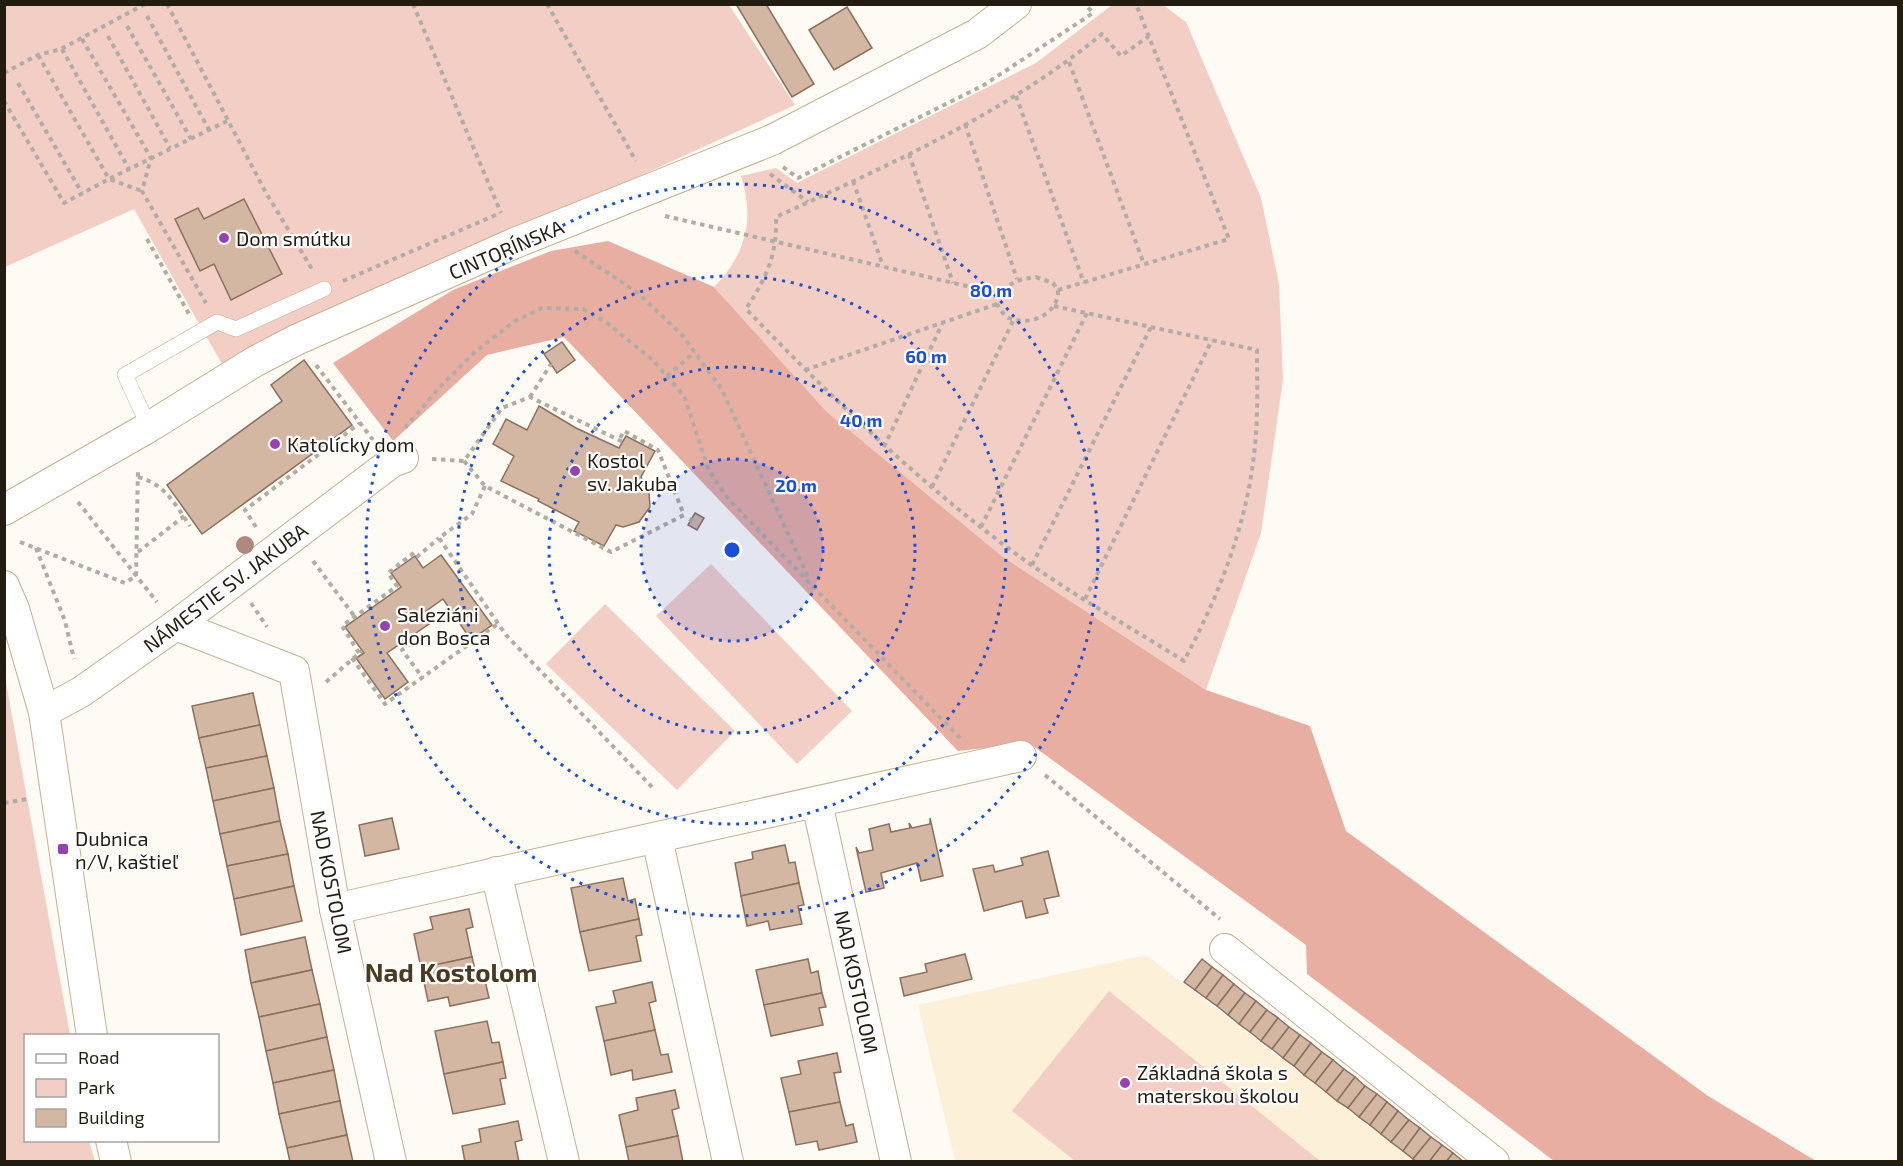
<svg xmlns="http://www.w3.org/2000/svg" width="1903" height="1166" font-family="'Exo 2',sans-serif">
<rect width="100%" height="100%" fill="#fefbf4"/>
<path fill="#fcf0d9" d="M1146,955L1414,1161H955L918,1005Z"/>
<g fill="#f3cec5">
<path d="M4,5H729L795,105L223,366L134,209L5,267Z"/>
<path d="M1112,5H1163L1186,22L1261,198L1279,284L1283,380L1261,533L1206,690L1003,557L826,411L714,287C746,254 755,220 741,176L776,168L797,183L1036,63Z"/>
<path d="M711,564L852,711L797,764L656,616Z"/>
<path d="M605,604L735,731L677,790L546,664Z"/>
<path d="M5,677L70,1035L26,1036V1140L89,1141L95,1161H5Z"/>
<path d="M1109,991L1320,1161H1075L1012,1111Z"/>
</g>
<path fill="#e7aea1" d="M608,241L714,287L826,411L1003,557L1206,690L1310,726L1346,831L1708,1096L1816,1161H1554L1307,974L1306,945L1029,743L958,751L564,337L487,355L393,441L333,363L453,290L551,251Z"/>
<g fill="#d3b7a2" stroke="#8b705d" stroke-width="1.5">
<path d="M736,4H766L814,84L792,97Z"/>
<path d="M847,7L872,48L834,70L809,30Z"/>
<path d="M244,199L282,274L231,300L214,264L200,271L175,219L198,208L204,219Z"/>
<path d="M562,342L575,360L557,373L544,354Z"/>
<path d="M304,360L352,425L202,534L167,485L282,401L271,385Z"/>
<path d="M539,406L576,428L619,448L626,436L655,451L641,477L649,493L650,507L639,522L623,527L616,525L604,546L574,531L579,522L538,501L539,499L501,481L514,456L493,444L500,431L506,419L527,430Z"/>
<path d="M695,513L704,518L697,530L688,525Z"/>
<path d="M441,555L492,625L471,640L443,599L422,614L429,624L387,653L408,682L385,699L356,658L364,653L345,627L401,587L391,573L415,556L423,568Z"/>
<path d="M253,693L260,725L199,738L192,706Z"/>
<path d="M260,725L267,756L206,768L199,738Z"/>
<path d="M267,756L274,788L213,801L206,768Z"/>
<path d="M274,788L280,821L220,834L213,801Z"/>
<path d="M392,818L399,849L365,856L359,825Z"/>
<path d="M930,818L943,876L921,881L917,863L881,873L884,888L866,892L856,847L859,853L873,850L869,829L889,824L891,832L910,828L909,823L912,828L930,824Z"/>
<path d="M280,821L288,854L227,866L220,834Z"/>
<path d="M785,845L789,863L795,862L799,883L741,896L735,863L753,859L752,852Z"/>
<path d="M1048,851L1059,896L1044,899L1048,913L1026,918L1022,901L984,911L973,869L993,865L995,872L1023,865L1021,858Z"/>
<path d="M288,854L294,886L234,899L227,866Z"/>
<path d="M623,878L628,901L635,899L639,919L580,932L571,888Z"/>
<path d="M799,883L804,905L798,906L802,924L770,930L768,921L747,926L741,896Z"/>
<path d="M294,886L302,921L241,935L234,899Z"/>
<path d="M469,909L473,927L466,929L472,957L421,968L414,934L433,929L430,917Z"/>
<path d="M639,919L642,935L636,936L641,961L589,971L580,932Z"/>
<path d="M305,937L312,970L251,983L245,950Z"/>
<path d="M965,954L972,979L904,996L900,978L927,972L925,964Z"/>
<path d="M472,957L478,982L485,980L489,998L450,1006L448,997L428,1001L421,968Z"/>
<path d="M808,959L811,973L818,971L822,993L764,1005L756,970Z"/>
<path d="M1202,959L1212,967L1195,990L1184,982Z"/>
<path d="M1212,967L1223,975L1206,998L1195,990Z"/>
<path d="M312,970L320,1004L259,1017L251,983Z"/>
<path d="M1223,975L1234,984L1217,1006L1206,998Z"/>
<path d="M652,982L656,1001L649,1003L655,1030L604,1041L596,1007L616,1003L613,991Z"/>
<path d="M1234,984L1245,993L1228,1015L1217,1006Z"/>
<path d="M822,993L826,1007L819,1008L823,1025L771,1036L764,1005Z"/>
<path d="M1245,993L1256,1001L1239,1024L1228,1015Z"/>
<path d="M1256,1001L1267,1010L1250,1032L1239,1024Z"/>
<path d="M320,1004L327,1037L266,1051L259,1017Z"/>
<path d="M1267,1010L1278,1018L1261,1041L1250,1032Z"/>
<path d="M1278,1018L1289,1027L1272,1049L1261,1041Z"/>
<path d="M487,1021L492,1043L499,1042L503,1062L444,1074L435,1031Z"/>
<path d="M1289,1027L1300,1035L1283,1058L1272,1049Z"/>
<path d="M655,1030L661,1055L668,1054L672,1072L633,1080L632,1070L611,1075L604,1041Z"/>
<path d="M1300,1035L1311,1043L1294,1066L1283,1058Z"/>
<path d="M327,1037L334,1070L273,1083L266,1051Z"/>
<path d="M1311,1043L1322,1052L1304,1075L1294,1066Z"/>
<path d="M1322,1052L1333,1060L1315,1083L1304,1075Z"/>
<path d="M837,1053L841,1072L834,1073L840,1102L789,1112L781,1078L801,1074L798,1061Z"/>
<path d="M1333,1060L1344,1069L1326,1092L1315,1083Z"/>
<path d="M503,1062L506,1078L500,1079L505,1104L453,1114L444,1074Z"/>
<path d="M1344,1069L1355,1077L1337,1101L1326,1092Z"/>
<path d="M334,1070L340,1101L279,1114L273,1083Z"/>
<path d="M1355,1077L1365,1086L1348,1108L1337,1101Z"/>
<path d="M1365,1086L1377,1094L1359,1117L1348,1108Z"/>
<path d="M675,1090L679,1108L672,1110L678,1136L626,1147L619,1115L638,1110L636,1098Z"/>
<path d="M1377,1094L1387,1102L1370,1125L1359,1117Z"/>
<path d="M340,1101L347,1135L287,1148L279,1114Z"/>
<path d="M840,1102L846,1126L853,1124L857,1142L819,1150L817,1141L796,1145L789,1112Z"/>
<path d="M1387,1102L1398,1111L1381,1134L1370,1125Z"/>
<path d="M1398,1111L1409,1120L1391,1142L1381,1134Z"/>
<path d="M1409,1120L1420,1128L1403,1151L1391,1142Z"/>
<path d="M518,1121L522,1140L515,1142L519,1162H465L462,1146L481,1142L479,1129Z"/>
<path d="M1420,1128L1431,1137L1413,1159L1403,1151Z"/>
<path d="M347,1135L353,1162H290L287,1148Z"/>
<path d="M678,1136L683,1162H629L626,1147Z"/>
<path d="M1431,1137L1442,1145L1429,1162H1417L1413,1159Z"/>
<path d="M1442,1145L1453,1153L1446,1162H1429Z"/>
<path d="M1453,1153L1464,1162H1446Z"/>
</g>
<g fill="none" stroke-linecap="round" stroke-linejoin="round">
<g stroke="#c1b194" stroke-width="16">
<path id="service" d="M149,427L125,375L217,322L236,329L324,289"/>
</g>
<g stroke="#c1b194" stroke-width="32">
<g id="minor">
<path d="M4,510L149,427L254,362L296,340L515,243L772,140L977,34L1016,4"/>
<path d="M4,586L14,609L44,712L92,1036"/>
<path d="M176,625L294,671L335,909L391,1162"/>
<path d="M44,712L81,692L176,625L392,462L403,458"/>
<path d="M817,803L896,1162"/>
<path d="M657,838L728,1162"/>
<path d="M496,872L564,1162"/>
<path d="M335,909L1021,756"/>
<path d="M1225,949L1494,1162"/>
<path d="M111,1140L116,1162"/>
</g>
</g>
<g stroke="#b1ada4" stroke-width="4" stroke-dasharray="4.5 4.5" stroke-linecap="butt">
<path d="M167,4L265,191L312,269"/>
<path d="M413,4L501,213"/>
<path d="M547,4L636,161"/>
<path d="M147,16L209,130"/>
<path d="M127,26L191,139"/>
<path d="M108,36L170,148"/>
<path d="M82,39L151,158L142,191L206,303"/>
<path d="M62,49L129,169"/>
<path d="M38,55L109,179L227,121"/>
<path d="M1069,62L1144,264"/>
<path d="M4,73L38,55L61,49L145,4"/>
<path d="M18,83L82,193"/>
<path d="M1016,96L1084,283"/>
<path d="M4,101L64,203L109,179L142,191"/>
<path d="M965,124L1017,279"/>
<path d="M909,154L953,283"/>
<path d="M783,167L798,178L984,85L1093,13L1085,4"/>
<path d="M770,174L808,202"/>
<path d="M853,181L883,266"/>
<path d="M665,216L1001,294"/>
<path d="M147,239L189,314"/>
<path d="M575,251L638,293L683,336L722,390L808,577"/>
<path d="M1036,277L1053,283L1058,290C1059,314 1030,327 1009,318C1004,316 1000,309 997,304C1005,283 1015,280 1036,277Z"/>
<path d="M343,281L498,214"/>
<path d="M1058,290L1229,239L1136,4"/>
<path d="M1054,306L1257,350C1257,377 1258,405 1256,432C1251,515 1222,589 1184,661C1133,629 1080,599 1030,564C926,490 835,401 746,309C767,276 777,256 776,217C889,165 1006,113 1102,34L1121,56L1149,36"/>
<path d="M316,365L373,440"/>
<path d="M805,370L997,304"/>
<path d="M667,376L695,352"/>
<path d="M530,397L551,364"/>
<path d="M405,428L438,389L476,351L515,321L542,308L583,309L607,323L654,361L684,396L709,471L729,500L960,738"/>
<path d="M499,431H500"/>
<path d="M884,447L942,324"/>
<path d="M432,459L464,461L502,408L530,397L623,442"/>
<path d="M464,461L485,486L611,552L684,515L658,450L624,431L619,440"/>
<path d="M509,464V465"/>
<path d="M138,477C165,484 175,504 190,526"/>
<path d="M485,486L472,514L439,538L506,635L652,787"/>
<path d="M932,487L1014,319"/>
<path d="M78,502L157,602"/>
<path d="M690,522L693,517"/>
<path d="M256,527L245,510L360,423"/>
<path d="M981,527L1087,313"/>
<path d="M20,542L125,583L136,576L138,468"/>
<path d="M36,548L65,621L74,659"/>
<path d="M138,552L187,514"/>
<path d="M313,561L355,617"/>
<path d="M1032,565L1151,327"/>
<path d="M1085,599L1212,340"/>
<path d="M251,603L267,627"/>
<path d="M411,636L414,641L402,650L423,678"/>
<path d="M359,653L342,626L397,586L388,573L415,552L418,556L439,538"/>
<path d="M352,658L385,704L499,623"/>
<path d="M326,682L362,651"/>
<path d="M1045,775L1220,919"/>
<path d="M4,803L27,799"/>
</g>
<use href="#service" stroke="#fff" stroke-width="15"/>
<use href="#minor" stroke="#fff" stroke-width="30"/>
</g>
<circle fill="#af897e" cx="245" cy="545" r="9"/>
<circle cx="732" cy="550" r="91" fill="#1d4ed8" fill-opacity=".12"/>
<g fill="none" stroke="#1d4ed8" stroke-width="3" stroke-dasharray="3 6">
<circle cx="732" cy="550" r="91"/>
<circle cx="732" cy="550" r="183"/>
<circle cx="732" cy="550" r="274"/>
<circle cx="732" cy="550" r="366"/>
</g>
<g fill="#9742b0" stroke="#fff" stroke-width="2">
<circle cx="224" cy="238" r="6"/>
<circle cx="275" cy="444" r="6"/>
<circle cx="575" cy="471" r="6"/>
<circle cx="385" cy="626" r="6"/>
<rect x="57" y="843" width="12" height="12" rx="3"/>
<circle cx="1125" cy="1083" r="6"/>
</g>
<g text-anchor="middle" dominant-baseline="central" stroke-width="4.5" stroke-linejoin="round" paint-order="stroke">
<g font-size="20" fill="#221c11" stroke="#fff" text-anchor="start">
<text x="236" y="238">Dom smútku</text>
<text x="287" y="444">Katolícky dom</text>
<text x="587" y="460">Kostol<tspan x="587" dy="23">sv. Jakuba</tspan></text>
<text x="397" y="614">Saleziáni<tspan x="397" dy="23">don Bosca</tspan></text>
<text x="75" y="838">Dubnica<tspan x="75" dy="23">n/V, kaštieľ</tspan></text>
<text x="1137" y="1072">Základná škola s<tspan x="1137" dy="23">materskou školou</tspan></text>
</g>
<g font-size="20" fill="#221c11" stroke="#fff">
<text transform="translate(506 249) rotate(-23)">CINTORÍNSKA</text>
<text transform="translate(225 587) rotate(-37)">NÁMESTIE SV. JAKUBA</text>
<text transform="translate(332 882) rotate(79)">NAD KOSTOLOM</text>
<text transform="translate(857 982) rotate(78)">NAD KOSTOLOM</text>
</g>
<g font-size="26" font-weight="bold" fill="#483b21" stroke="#fff">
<text x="451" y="971">Nad Kostolom</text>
</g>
</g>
<circle cx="732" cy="550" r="9" fill="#1d4ed8" stroke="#fff" stroke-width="3"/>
<g font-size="18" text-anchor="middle" font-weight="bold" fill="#1d4ed8" stroke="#fff" stroke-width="4.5" stroke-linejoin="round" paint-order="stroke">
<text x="991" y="297">80 m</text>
<text x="926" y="363">60 m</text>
<text x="861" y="427">40 m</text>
<text x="796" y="492">20 m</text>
</g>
<rect width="1903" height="1166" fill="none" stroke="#221c11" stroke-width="12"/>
<rect x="24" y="1034" width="195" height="108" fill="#ffffff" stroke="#a7a4a0" stroke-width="1.5"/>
<rect x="36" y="1054" width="30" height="9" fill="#ffffff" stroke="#a7a4a0" stroke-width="1.5"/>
<text x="78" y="1064" font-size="18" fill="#221c11">Road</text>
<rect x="36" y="1079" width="30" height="18" fill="#f3cec5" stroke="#a7a4a0" stroke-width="1.5"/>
<text x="78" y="1094" font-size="18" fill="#221c11">Park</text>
<rect x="36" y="1109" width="30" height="18" fill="#d3b7a2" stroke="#a7a4a0" stroke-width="1.5"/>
<text x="78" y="1124" font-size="18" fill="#221c11">Building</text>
</svg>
